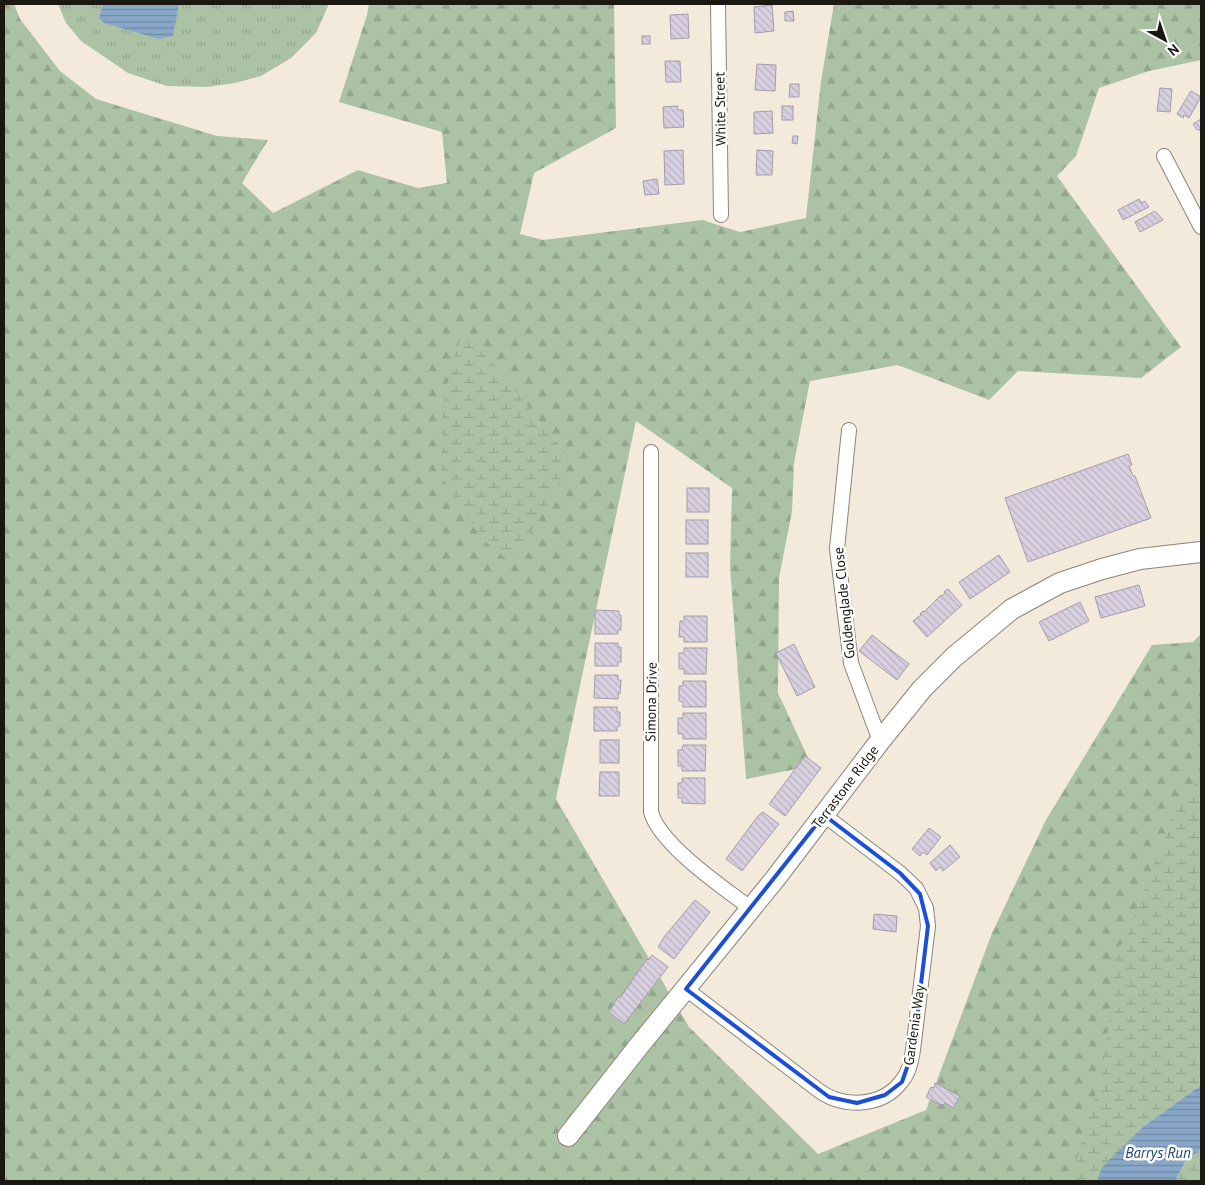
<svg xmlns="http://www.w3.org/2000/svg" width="1205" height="1185" font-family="'PT Sans',sans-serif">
<defs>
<pattern id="grass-tufts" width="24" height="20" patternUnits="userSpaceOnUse" patternTransform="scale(1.25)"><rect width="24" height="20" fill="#acc2a5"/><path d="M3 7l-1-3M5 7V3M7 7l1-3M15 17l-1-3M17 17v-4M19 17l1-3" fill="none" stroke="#93a68d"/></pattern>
<pattern id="forest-firs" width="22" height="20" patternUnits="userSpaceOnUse" patternTransform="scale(1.25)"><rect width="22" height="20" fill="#acc2a5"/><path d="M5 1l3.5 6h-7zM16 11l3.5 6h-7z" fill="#93a68d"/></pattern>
<pattern id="wetland-marsh" width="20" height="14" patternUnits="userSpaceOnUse" patternTransform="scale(1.25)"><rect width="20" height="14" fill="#acc2a5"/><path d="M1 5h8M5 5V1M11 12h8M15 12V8" fill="none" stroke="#93a68d"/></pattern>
<pattern id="water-rules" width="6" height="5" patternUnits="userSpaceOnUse" patternTransform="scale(1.25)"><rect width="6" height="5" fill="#89a8c9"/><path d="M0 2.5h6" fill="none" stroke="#6f88a2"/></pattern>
<pattern id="building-back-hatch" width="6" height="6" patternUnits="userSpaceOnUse" patternTransform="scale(1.25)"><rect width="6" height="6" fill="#d8d0e0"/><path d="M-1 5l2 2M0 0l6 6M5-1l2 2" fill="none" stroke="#b9b2bf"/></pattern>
</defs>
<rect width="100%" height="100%" fill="#f3eadb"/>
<path fill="url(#grass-tufts)" d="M58,4H329L316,33L291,58L261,76L235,83L207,87L167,86L128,73L81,41L66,23Z"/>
<path fill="url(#forest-firs)" d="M4,4H14L20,19L60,71L96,99L217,136L268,140L242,183L273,213L358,170L418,188L447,183L442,132L339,102L367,15L369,4H614L616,128L534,173L520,234L543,240L702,220L740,232L806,218L821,81L834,4H1201V60L1149,71L1099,88L1076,156L1057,176L1181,347L1141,378L1018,371L989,400L898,365L810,381L794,463L792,511L779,578L778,693L812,766L746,779L730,567L732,488L636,421L556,799L689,1027L818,1154L926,1110L992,933L1046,820L1152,645L1193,642L1201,634V859L1112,978L1168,1108L1102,1167L1097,1181H4Z"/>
<g fill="url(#wetland-marsh)">
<path d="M460,338L475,341L568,456L558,486L512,563L482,539L441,476L444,395Z"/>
<path d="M1201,777V1085L1143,1127L1102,1167L1097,1181H1070L1102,1073L1114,984L1112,978L1111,955L1125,940L1177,805Z"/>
<path d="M1201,1149V1181H1175L1185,1162Z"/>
</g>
<g fill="url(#water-rules)">
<path d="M103,4H179L173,36L159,39L104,23L99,18Z"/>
<path d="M1201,1085V1149L1185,1162L1175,1181H1097L1102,1167L1143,1127Z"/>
</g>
<g fill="url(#building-back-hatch)" stroke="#a49cab">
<path d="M772,5L774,31L755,33L754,7Z"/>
<path d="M793,11L794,21H785V12Z"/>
<path d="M688,14L689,38L671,39L670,15Z"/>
<rect x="642" y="36" width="8" height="8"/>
<path d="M665,61H680L681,82H666Z"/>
<path d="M757,64L776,65L775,91L755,90Z"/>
<path d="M790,84H799V97H789Z"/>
<path d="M1160,88L1172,89L1170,112L1157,111Z"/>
<path d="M1191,91L1201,97L1189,118L1184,115L1183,118L1177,114Z"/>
<path d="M678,106L677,110H683L684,127L664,128L663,107Z"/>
<rect x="782" y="106" width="11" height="14"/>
<path d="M772,111L773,133L754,134V112Z"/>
<path d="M1201,119V133L1199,129L1197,130L1193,124Z"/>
<path d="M793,136H798L797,144L792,143Z"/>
<path d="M683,150L684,184L665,185L664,151Z"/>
<path d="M757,150L773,151L772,175H756Z"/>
<path d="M657,179L659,194L645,195L643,181Z"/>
<path d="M1139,199L1142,203L1145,201L1149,207L1123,220L1118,210Z"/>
<path d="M1155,211L1163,220L1140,232L1135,222Z"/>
<path d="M1128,454L1132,465L1129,466L1133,476H1135L1151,518L1028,562L1005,498Z"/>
<rect x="687" y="488" width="22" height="24"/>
<rect x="686" y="520" width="22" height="24"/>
<rect x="686" y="553" width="22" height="24"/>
<path d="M999,555L1010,572L970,599L959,582Z"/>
<path d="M1139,585L1145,606L1101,618L1095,597Z"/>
<path d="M948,589L962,605L927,637L913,621L921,615L920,614L923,611L924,612L941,595L942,596L945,593L944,592Z"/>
<path d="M1080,602L1089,621L1049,641L1039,622Z"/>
<path d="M595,610L619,611V615H621V630H618V634H595Z"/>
<path d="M684,616H707V642H684V637H679L680,621H684Z"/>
<path d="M872,635L909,664L897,680L859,651Z"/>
<path d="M595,643H618V647H621V662H618V666H595Z"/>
<path d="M794,644L815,687L797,696L776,653Z"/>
<path d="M684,648H707L706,674H684V669H679V653H684Z"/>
<path d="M595,675H618V680H621L620,694H618V699L594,698Z"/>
<path d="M683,681H706V707H683V702L679,701V686H683Z"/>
<path d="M594,707H617V712H620V726L617,727V731H594Z"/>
<path d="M683,713H706V739H683V734H678V718H683Z"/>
<rect x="600" y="740" width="19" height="23"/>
<path d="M683,745H706L705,771H682V766H678V750H682Z"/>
<path d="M805,756L821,768L785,816L769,804Z"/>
<path d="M600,772H619V796H599Z"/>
<path d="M682,778H705V804L682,803V798H678V783H682Z"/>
<path d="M763,812L779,824L742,871L726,859L758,816Z"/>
<path d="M929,828L941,837L927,855L923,852L920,856L912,849Z"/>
<path d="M950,845L960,857L943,871L940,867L936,871L930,863Z"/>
<path d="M695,900L710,912L674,959L658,947L664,937Z"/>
<path d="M874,914L897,916L896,932L873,929Z"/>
<path d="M652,955L668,967L624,1024L609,1012L618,997L620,998L647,959L648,960Z"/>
<path d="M935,1083L960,1096L953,1108L945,1103L943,1105L937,1103L926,1097L931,1087L934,1088Z"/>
</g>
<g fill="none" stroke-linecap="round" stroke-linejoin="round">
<g stroke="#8c8577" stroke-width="16">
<g id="street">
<path d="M718,4L721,215"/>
<path d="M1164,156L1201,227"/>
<path d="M849,430L837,549L851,663L880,741"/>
<path d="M651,452V812C660,845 723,887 750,908"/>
<path d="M686,989L818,1090C842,1108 881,1108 901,1082C909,1073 911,1062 913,1050L928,926L926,908L916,888L900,873L824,815"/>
</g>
</g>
<g stroke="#8c8577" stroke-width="22">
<path id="secondary" d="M568,1136L638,1047L775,879L880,741L922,689L954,657L1012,609L1060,583L1102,569L1140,559L1201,552"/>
</g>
<use href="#street" stroke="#fff" stroke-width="14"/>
<use href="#secondary" stroke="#fff" stroke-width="20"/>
</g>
<path fill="none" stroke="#1d4ed8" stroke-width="4" stroke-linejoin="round" d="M824,815L900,873L920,894L928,926L913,1050L902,1082L885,1095L857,1103L829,1097L686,989Z"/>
<g text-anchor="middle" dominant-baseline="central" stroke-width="5" stroke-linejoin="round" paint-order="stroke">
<g font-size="14" fill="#1b1812" stroke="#fff">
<text transform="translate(720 109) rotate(-91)">White Street</text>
<text transform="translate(844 603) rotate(-96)">Goldenglade Close</text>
<text transform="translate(651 702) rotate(-89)">Simona Drive</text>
<text transform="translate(845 787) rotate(-53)">Terrastone Ridge</text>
<text transform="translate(914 1025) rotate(-82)">Gardenia Way</text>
</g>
<g font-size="15" font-style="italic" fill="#1a4873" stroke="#fff">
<text x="1158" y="1152">Barrys Run</text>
</g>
</g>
<rect width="1205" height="1185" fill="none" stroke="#1b1812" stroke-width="10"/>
<g transform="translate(1165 40) rotate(140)" stroke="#ffffff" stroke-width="4" paint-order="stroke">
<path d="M0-4L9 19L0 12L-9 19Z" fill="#1b1812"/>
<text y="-8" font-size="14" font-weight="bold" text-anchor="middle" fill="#1b1812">N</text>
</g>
</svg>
